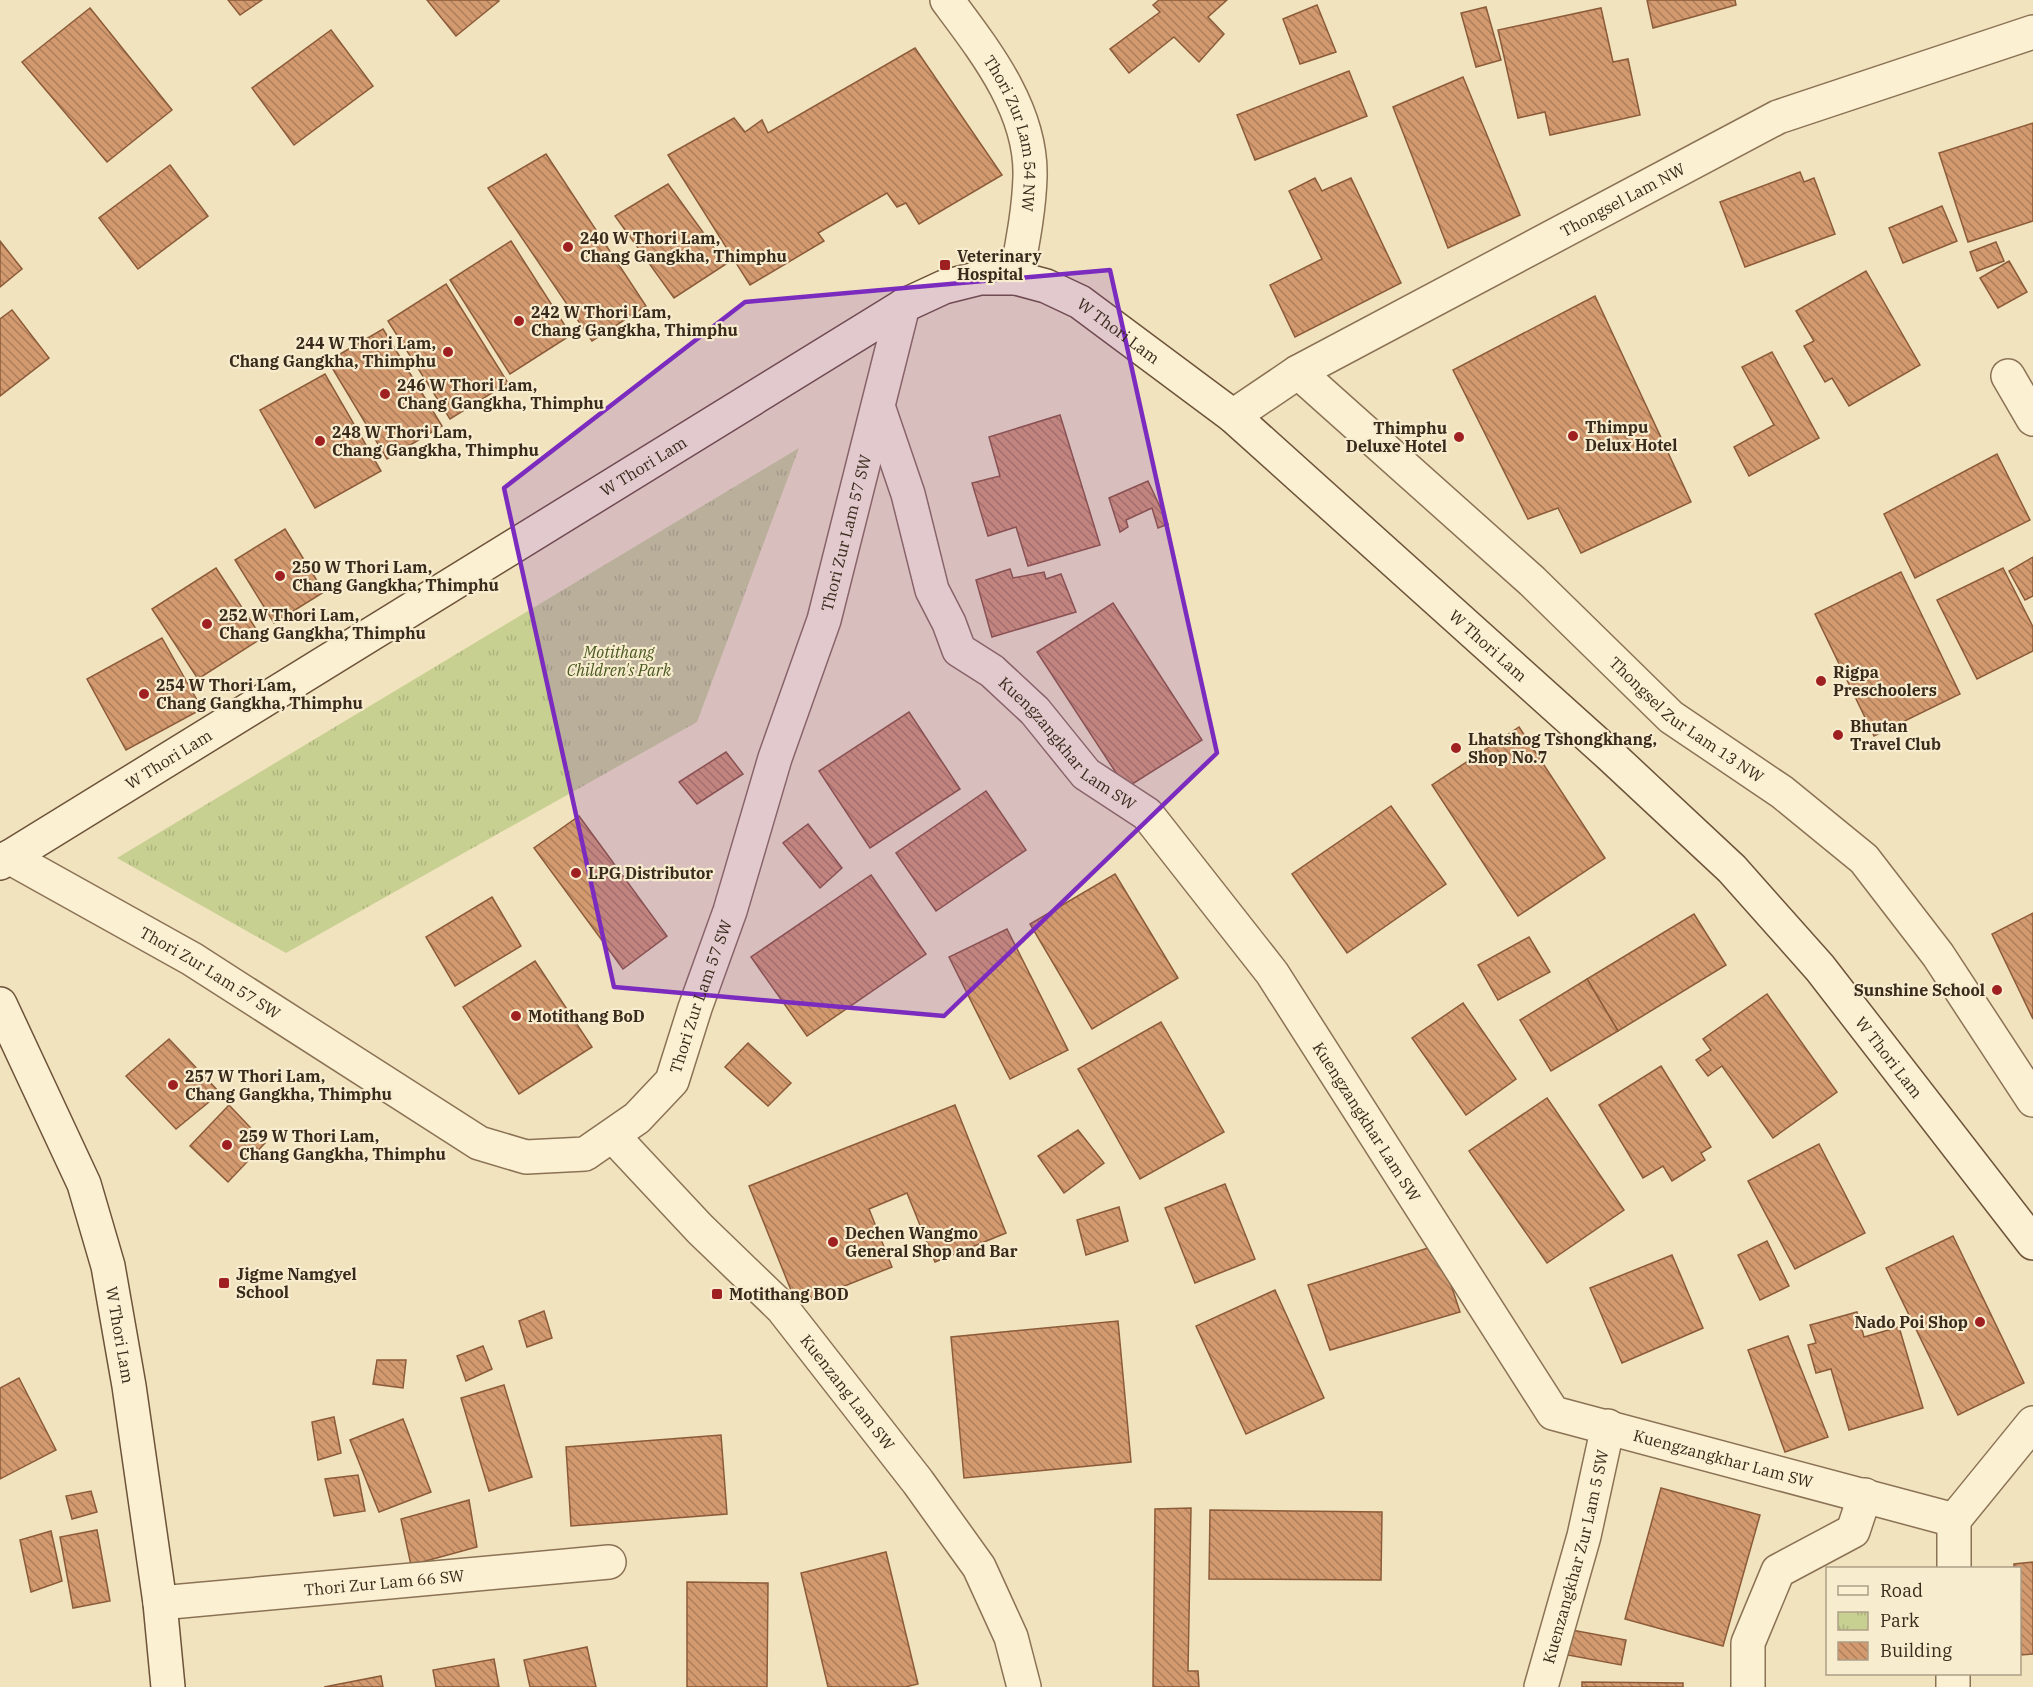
<svg xmlns="http://www.w3.org/2000/svg" width="2033" height="1687" font-family="'IBM Plex Serif',serif">
<defs>
<pattern id="park-tufts" width="24" height="20" patternUnits="userSpaceOnUse" patternTransform="scale(1.5)"><rect width="24" height="20" fill="#c8d091"/><path d="M3 7l-1-3M5 7V3M7 7l1-3M15 17l-1-3M17 17v-4M19 17l1-3" fill="none" stroke="#adb37c"/></pattern>
<pattern id="building-back-hatch" width="6" height="6" patternUnits="userSpaceOnUse" patternTransform="scale(1.5)"><rect width="6" height="6" fill="#d39a70"/><path d="M-1 5l2 2M0 0l6 6M5-1l2 2" fill="none" stroke="#ac7e5b"/></pattern>
</defs>
<rect width="100%" height="100%" fill="#f1e3be"/>
<path fill="url(#park-tufts)" d="M799,448L697,722L286,953L117,858Z"/>
<g fill="url(#building-back-hatch)" stroke="#8c5b39" stroke-width="1.5">
<path d="M228,0H262L240,15Z"/>
<path d="M427,0H498L499,1L456,36Z"/>
<path d="M1159,0H1227L1208,17L1224,34L1199,62L1174,37L1129,73L1110,49L1160,12L1153,5Z"/>
<path d="M1647,0H1735L1736,5L1653,28Z"/>
<path d="M1317,5L1336,52L1300,64L1283,19Z"/>
<path d="M1486,7L1501,60L1476,67L1461,13Z"/>
<path d="M90,8L172,110L107,162L22,62Z"/>
<path d="M1601,8L1613,62L1628,59L1640,115L1550,135L1545,112L1518,118L1498,30Z"/>
<path d="M331,30L373,86L294,145L252,88Z"/>
<path d="M915,48L1002,175L919,224L906,203L897,207L887,193L818,233L824,241L750,285L668,155L734,118L745,132L762,120L768,133Z"/>
<path d="M1349,71L1367,116L1255,160L1237,115Z"/>
<path d="M1463,77L1520,215L1448,248L1393,107Z"/>
<path d="M2033,123V221L1968,242L1939,153Z"/>
<path d="M546,154L646,306L592,341L488,188Z"/>
<path d="M170,165L208,216L138,269L99,218Z"/>
<path d="M1800,172L1804,182L1814,178L1835,234L1745,267L1720,202Z"/>
<path d="M1315,178L1322,191L1351,178L1401,283L1295,337L1270,285L1322,259L1289,191Z"/>
<path d="M668,184L726,264L674,298L615,216Z"/>
<path d="M1942,206L1957,241L1903,263L1889,228Z"/>
<path d="M0,241L22,269L0,287Z"/>
<path d="M511,241L571,335L510,374L450,280Z"/>
<path d="M1996,242L2004,261L1977,271L1970,252Z"/>
<path d="M2009,261L2027,292L1998,308L1980,278Z"/>
<path d="M1866,271L1920,365L1849,406L1832,378L1825,382L1804,346L1814,341L1796,311Z"/>
<path d="M446,284L508,383L450,419L388,321Z"/>
<path d="M1595,296L1691,502L1581,553L1558,508L1528,519L1453,370Z"/>
<path d="M12,310L49,358L0,396V319Z"/>
<path d="M383,329L442,426L387,459L328,361Z"/>
<path d="M1772,352L1819,438L1749,476L1734,447L1774,425L1742,367Z"/>
<path d="M325,374L381,471L315,508L260,410Z"/>
<path d="M1060,415L1100,545L1028,566L1016,527L988,536L972,483L1000,476L989,437Z"/>
<path d="M1997,454L2030,520L1915,578L1884,514Z"/>
<path d="M1148,481L1168,524L1158,528L1152,508L1126,520L1128,527L1120,532L1109,498Z"/>
<path d="M285,529L324,592L274,623L235,560Z"/>
<path d="M2033,557V596L2025,600L2009,571Z"/>
<path d="M216,568L262,638L198,679L152,609Z"/>
<path d="M2003,568L2033,627V651L1977,679L1937,600Z"/>
<path d="M1010,569L1013,578L1044,572L1046,579L1061,574L1076,612L992,637L976,580Z"/>
<path d="M1901,572L1960,694L1874,736L1815,614Z"/>
<path d="M1113,603L1202,740L1126,788L1037,652Z"/>
<path d="M162,638L202,709L126,750L87,679Z"/>
<path d="M909,712L960,789L870,848L819,771Z"/>
<path d="M1519,727L1605,858L1518,916L1432,785Z"/>
<path d="M726,752L743,774L697,804L679,782Z"/>
<path d="M986,791L1026,850L936,911L896,853Z"/>
<path d="M1391,806L1446,884L1347,953L1292,874Z"/>
<path d="M579,816L667,936L623,969L534,848Z"/>
<path d="M808,824L842,868L820,888L783,843Z"/>
<path d="M1115,874L1178,978L1092,1029L1030,924Z"/>
<path d="M871,875L926,954L807,1036L751,957Z"/>
<path d="M492,897L521,946L455,986L426,937Z"/>
<path d="M2033,913V1019L1992,934Z"/>
<path d="M1694,914L1726,965L1618,1031L1587,979Z"/>
<path d="M1007,929L1068,1050L1010,1079L949,957Z"/>
<path d="M1529,937L1550,972L1498,1000L1478,965Z"/>
<path d="M535,961L592,1047L519,1094L463,1007Z"/>
<path d="M1587,979L1618,1031L1551,1071L1520,1020Z"/>
<path d="M1767,994L1837,1092L1773,1138L1722,1066L1708,1076L1696,1060L1711,1050L1703,1039Z"/>
<path d="M1463,1003L1516,1079L1466,1115L1412,1038Z"/>
<path d="M1161,1022L1224,1132L1140,1179L1078,1069Z"/>
<path d="M169,1039L220,1093L176,1129L126,1076Z"/>
<path d="M748,1043L791,1083L768,1106L725,1067Z"/>
<path d="M1661,1066L1711,1147L1701,1153L1705,1160L1672,1181L1663,1166L1643,1178L1599,1105Z"/>
<path d="M1547,1098L1624,1210L1547,1263L1469,1151Z"/>
<path d="M229,1105L265,1143L228,1182L190,1146Z"/>
<path d="M955,1105L1006,1233L935,1262L907,1193L869,1209L892,1267L797,1305L749,1186Z"/>
<path d="M1078,1130L1104,1163L1064,1193L1038,1156Z"/>
<path d="M1819,1144L1865,1233L1795,1269L1748,1181Z"/>
<path d="M1225,1184L1255,1259L1195,1283L1165,1208Z"/>
<path d="M1119,1207L1128,1241L1086,1255L1077,1220Z"/>
<path d="M1953,1236L2024,1383L1958,1415L1886,1268Z"/>
<path d="M1767,1241L1789,1286L1760,1300L1738,1255Z"/>
<path d="M1438,1245L1460,1312L1330,1350L1308,1285Z"/>
<path d="M1672,1255L1703,1328L1622,1363L1590,1288Z"/>
<path d="M1275,1290L1324,1398L1246,1434L1196,1326Z"/>
<path d="M544,1311L552,1338L527,1347L519,1321Z"/>
<path d="M1857,1312L1864,1337L1899,1327L1923,1408L1849,1430L1831,1369L1816,1373L1808,1345L1816,1343L1810,1325Z"/>
<path d="M1118,1321L1131,1462L964,1478L951,1337Z"/>
<path d="M1788,1336L1828,1437L1785,1452L1748,1350Z"/>
<path d="M483,1346L492,1369L466,1381L457,1356Z"/>
<path d="M377,1360H406L403,1388L373,1384Z"/>
<path d="M19,1378L56,1450L0,1479V1388Z"/>
<path d="M504,1385L532,1477L489,1491L461,1398Z"/>
<path d="M334,1417L341,1453L318,1460L312,1422Z"/>
<path d="M403,1419L431,1492L379,1512L350,1440Z"/>
<path d="M721,1435L727,1514L571,1526L566,1447Z"/>
<path d="M358,1475L365,1511L334,1516L325,1479Z"/>
<path d="M1661,1488L1760,1515L1723,1646L1625,1619Z"/>
<path d="M91,1491L97,1512L72,1519L66,1496Z"/>
<path d="M469,1500L477,1547L411,1565L401,1519Z"/>
<path d="M1191,1508L1188,1671H1198L1199,1687H1153L1155,1509Z"/>
<path d="M1210,1510L1382,1512L1381,1580L1209,1579Z"/>
<path d="M97,1530L110,1601L73,1608L60,1537Z"/>
<path d="M51,1531L62,1581L31,1592L20,1540Z"/>
<path d="M886,1552L918,1684L905,1687H828L801,1573Z"/>
<path d="M2033,1562V1654L2021,1655L2020,1568H2014V1564Z"/>
<path d="M687,1582L768,1583L767,1687H687Z"/>
<path d="M1561,1628L1626,1640L1621,1665L1557,1653Z"/>
<path d="M587,1647L596,1687H530L524,1660Z"/>
<path d="M494,1659L499,1687H436L433,1670Z"/>
<path d="M381,1676L383,1687H324Z"/>
<path d="M1582,1682L1683,1683V1687H1582Z"/>
</g>
<g fill="none" stroke-linecap="round" stroke-linejoin="round">
<g stroke="#8b7255" stroke-width="36">
<g id="minor">
<path id="s1" d="M947,0C985,51 1032,110 1030,177C1029,211 1022,245 1016,278"/>
<path id="s2" d="M1298,372L1532,581L1671,717L1782,792L1864,859L1938,955L2033,1100"/>
<path d="M2008,376L2033,419"/>
<path id="s3" d="M879,409L908,494L932,590L949,623L959,650L992,671L1035,711L1086,774L1147,814L1272,973L1553,1413L1954,1520L2033,1423"/>
<path id="s4" d="M1233,416L1298,372L1778,117L2033,32"/>
<path id="s5" d="M9,857L192,959L479,1143L526,1157L585,1154L637,1118L672,1081L695,1008L730,911L775,758L824,620L903,306"/>
<path id="s6" d="M613,1136L700,1229L782,1308L918,1482L979,1567L1011,1637L1024,1687"/>
<path d="M1954,1568V1520"/>
<path id="s7" d="M160,1603L609,1562"/>
<path id="s8" d="M1541,1687L1584,1536L1608,1426"/>
<path d="M1748,1687V1643L1778,1571L1853,1531L1865,1495"/>
<path d="M1953,1687V1674"/>
</g>
</g>
<g stroke="#6d5339" stroke-width="36">
<g id="secondary">
<path id="s9" d="M0,863L903,306L944,287L980,278H1016L1046,286L1080,302L1233,416L1611,756L1732,869L1820,968L2033,1243"/>
<path id="s10" d="M0,1004L84,1184L108,1266L129,1386L160,1603L168,1687"/>
</g>
</g>
<use href="#minor" stroke="#fcf0d2" stroke-width="33"/>
<use href="#secondary" stroke="#fcf0d2" stroke-width="33"/>
</g>
<path fill="#7b2cbf" fill-opacity="0.2" stroke="#7b2cbf" stroke-width="4.5" stroke-linejoin="round" d="M1110,270L1217,753L944,1016L614,987L504,488L745,302Z"/>
<g fill="#9f2020" stroke="#f8ecce" stroke-width="2">
<circle cx="568" cy="247" r="6"/>
<rect x="939" y="259" width="12" height="12" rx="3"/>
<circle cx="519" cy="321" r="6"/>
<circle cx="448" cy="352" r="6"/>
<circle cx="385" cy="394" r="6"/>
<circle cx="1573" cy="436" r="6"/>
<circle cx="1459" cy="437" r="6"/>
<circle cx="320" cy="441" r="6"/>
<circle cx="280" cy="576" r="6"/>
<circle cx="207" cy="624" r="6"/>
<circle cx="1821" cy="681" r="6"/>
<circle cx="144" cy="694" r="6"/>
<circle cx="1838" cy="735" r="6"/>
<circle cx="1456" cy="748" r="6"/>
<circle cx="576" cy="873" r="6"/>
<circle cx="1997" cy="990" r="6"/>
<circle cx="516" cy="1016" r="6"/>
<circle cx="173" cy="1085" r="6"/>
<circle cx="227" cy="1145" r="6"/>
<circle cx="833" cy="1242" r="6"/>
<rect x="218" y="1277" width="12" height="12" rx="3"/>
<rect x="711" y="1288" width="12" height="12" rx="3"/>
<circle cx="1980" cy="1322" r="6"/>
</g>
<g text-anchor="middle" dominant-baseline="central" stroke-width="4.5" stroke-linejoin="round" paint-order="stroke">
<g font-size="16" fill="#392a1b" stroke="#f8ecce">
<text stroke="none"><textPath href="#s1" startOffset="152">Thori Zur Lam 54 NW</textPath></text>
<text stroke="none"><textPath href="#s4" startOffset="446">Thongsel Lam NW</textPath></text>
<text stroke="none"><textPath href="#s9" startOffset="1296">W Thori Lam</textPath></text>
<text stroke="none"><textPath href="#s9" startOffset="756">W Thori Lam</textPath></text>
<text stroke="none"><textPath href="#s5" startOffset="1348">Thori Zur Lam 57 SW</textPath></text>
<text stroke="none"><textPath href="#s9" startOffset="1782">W Thori Lam</textPath></text>
<text stroke="none"><textPath href="#s2" startOffset="522">Thongsel Zur Lam 13 NW</textPath></text>
<text stroke="none"><textPath href="#s3" startOffset="399">Kuengzangkhar Lam SW</textPath></text>
<text stroke="none"><textPath href="#s9" startOffset="198">W Thori Lam</textPath></text>
<text stroke="none"><textPath href="#s5" startOffset="232">Thori Zur Lam 57 SW</textPath></text>
<text stroke="none"><textPath href="#s5" startOffset="862">Thori Zur Lam 57 SW</textPath></text>
<text stroke="none"><textPath href="#s9" startOffset="2358">W Thori Lam</textPath></text>
<text stroke="none"><textPath href="#s3" startOffset="885">Kuengzangkhar Lam SW</textPath></text>
<text stroke="none"><textPath href="#s10" startOffset="354">W Thori Lam</textPath></text>
<text stroke="none"><textPath href="#s6" startOffset="348">Kuenzang Lam SW</textPath></text>
<text stroke="none"><textPath href="#s3" startOffset="1407">Kuengzangkhar Lam SW</textPath></text>
<text stroke="none"><textPath href="#s8" startOffset="135">Kuenzangkhar Zur Lam 5 SW</textPath></text>
<text stroke="none"><textPath href="#s7" startOffset="225">Thori Zur Lam 66 SW</textPath></text>
</g>
<g font-size="16" font-weight="bold" fill="#392a1b" stroke="#f8ecce" text-anchor="start">
<text x="580" y="238">240 W Thori Lam,<tspan x="580" dy="18">Chang Gangkha, Thimphu</tspan></text>
<text x="957" y="256">Veterinary<tspan x="957" dy="18">Hospital</tspan></text>
<text x="531" y="312">242 W Thori Lam,<tspan x="531" dy="18">Chang Gangkha, Thimphu</tspan></text>
<text x="436" y="343" text-anchor="end">244 W Thori Lam,<tspan x="436" dy="18">Chang Gangkha, Thimphu</tspan></text>
<text x="397" y="385">246 W Thori Lam,<tspan x="397" dy="18">Chang Gangkha, Thimphu</tspan></text>
<text x="1585" y="427">Thimpu<tspan x="1585" dy="18">Delux Hotel</tspan></text>
<text x="1447" y="428" text-anchor="end">Thimphu<tspan x="1447" dy="18">Deluxe Hotel</tspan></text>
<text x="332" y="432">248 W Thori Lam,<tspan x="332" dy="18">Chang Gangkha, Thimphu</tspan></text>
<text x="292" y="567">250 W Thori Lam,<tspan x="292" dy="18">Chang Gangkha, Thimphu</tspan></text>
<text x="219" y="615">252 W Thori Lam,<tspan x="219" dy="18">Chang Gangkha, Thimphu</tspan></text>
<text x="1833" y="672">Rigpa<tspan x="1833" dy="18">Preschoolers</tspan></text>
<text x="156" y="685">254 W Thori Lam,<tspan x="156" dy="18">Chang Gangkha, Thimphu</tspan></text>
<text x="1850" y="726">Bhutan<tspan x="1850" dy="18">Travel Club</tspan></text>
<text x="1468" y="739">Lhatshog Tshongkhang,<tspan x="1468" dy="18">Shop No.7</tspan></text>
<text x="588" y="873">LPG Distributor</text>
<text x="1985" y="990" text-anchor="end">Sunshine School</text>
<text x="528" y="1016">Motithang BoD</text>
<text x="185" y="1076">257 W Thori Lam,<tspan x="185" dy="18">Chang Gangkha, Thimphu</tspan></text>
<text x="239" y="1136">259 W Thori Lam,<tspan x="239" dy="18">Chang Gangkha, Thimphu</tspan></text>
<text x="845" y="1233">Dechen Wangmo<tspan x="845" dy="18">General Shop and Bar</tspan></text>
<text x="236" y="1274">Jigme Namgyel<tspan x="236" dy="18">School</tspan></text>
<text x="729" y="1294">Motithang BOD</text>
<text x="1968" y="1322" text-anchor="end">Nado Poi Shop</text>
</g>
<g font-size="16" font-style="italic" fill="#495820" stroke="#f8ecce">
<text x="619" y="652">Motithang<tspan x="619" dy="18">Children's Park</tspan></text>
</g>
</g>
<rect x="1826" y="1567" width="195" height="108" fill="#f8ecce" stroke="#ac9e86" stroke-width="1.5"/>
<rect x="1838" y="1586" width="30" height="9" fill="#fcf0d2" stroke="#ac9e86" stroke-width="1.5"/>
<text x="1880" y="1597" font-size="18" fill="#392a1b">Road</text>
<rect x="1838" y="1612" width="30" height="18" fill="url(#park-tufts)" stroke="#ac9e86" stroke-width="1.5"/>
<text x="1880" y="1627" font-size="18" fill="#392a1b">Park</text>
<rect x="1838" y="1642" width="30" height="18" fill="url(#building-back-hatch)" stroke="#ac9e86" stroke-width="1.5"/>
<text x="1880" y="1657" font-size="18" fill="#392a1b">Building</text>
</svg>
